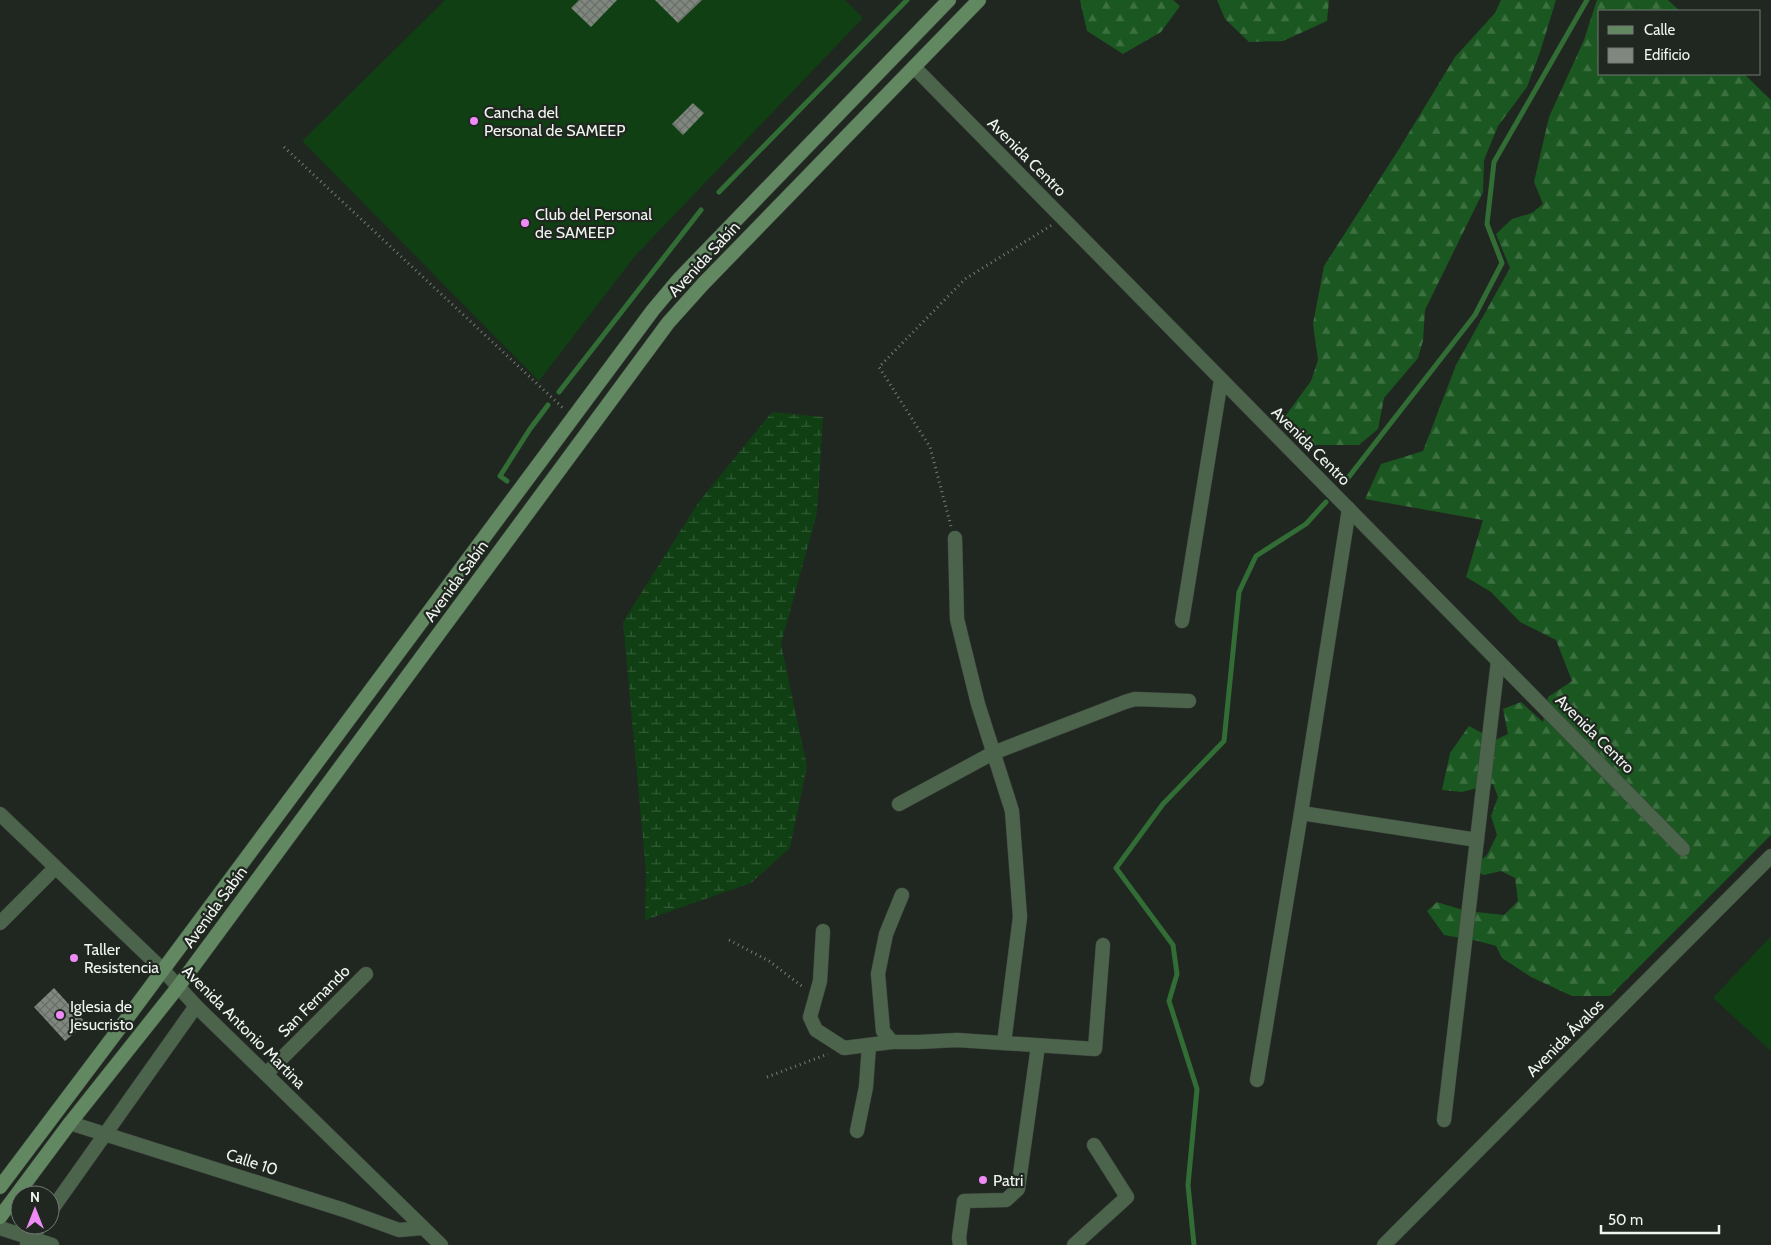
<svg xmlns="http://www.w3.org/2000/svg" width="1771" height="1245" font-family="Cabin,sans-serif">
<defs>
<pattern id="forest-firs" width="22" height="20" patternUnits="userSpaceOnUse" patternTransform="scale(1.25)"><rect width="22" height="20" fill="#1b5720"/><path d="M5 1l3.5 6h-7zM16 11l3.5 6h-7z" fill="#3c7041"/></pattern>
<pattern id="wetland-marsh" width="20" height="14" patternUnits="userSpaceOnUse" patternTransform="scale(1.25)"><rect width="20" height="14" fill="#0f3f13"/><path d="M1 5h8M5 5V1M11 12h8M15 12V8" fill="none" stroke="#325b36"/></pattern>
<pattern id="building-cross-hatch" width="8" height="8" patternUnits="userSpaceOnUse" patternTransform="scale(1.25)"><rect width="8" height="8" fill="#7f877e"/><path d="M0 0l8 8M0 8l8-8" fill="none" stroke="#696f68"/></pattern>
</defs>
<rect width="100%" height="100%" fill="#202720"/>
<g fill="url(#forest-firs)">
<path d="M1080,0H1173L1180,6L1161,32L1123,54L1087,31Z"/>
<path d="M1217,0H1329L1327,21L1283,41L1249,42L1225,19Z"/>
<path d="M1501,0H1556L1540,52L1527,87L1498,126L1484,160L1483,192L1425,310L1423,341L1418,358L1384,398L1378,429L1359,445H1305L1284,418L1311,381L1318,360L1313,324L1324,266L1399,149L1455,57L1495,13Z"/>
<path d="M1597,0H1668L1680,11H1600V74H1744L1771,100V835L1610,996H1572L1531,977L1502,958L1496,946L1478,941L1444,935L1427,911L1437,902L1466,911L1504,915L1518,901L1515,878L1501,871L1484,875L1470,869L1487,855L1497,835L1491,816L1498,797L1493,784L1462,792L1442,790L1450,753L1469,726L1495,740L1508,734L1503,709L1521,702L1543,722L1548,697L1572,681L1556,640L1520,622L1491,592L1466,577L1483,520L1365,499L1381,464L1423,451L1456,365L1510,268L1496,234L1512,219L1532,213L1543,204L1534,182L1549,117L1584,40Z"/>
</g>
<path fill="url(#wetland-marsh)" d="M772,412L823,417L817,513L781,644L807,766L790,848L751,883L645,920L646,873L623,622L698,503Z"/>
<g fill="#0f3f13">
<path d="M445,0H845L863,18L635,256L539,381L302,141Z"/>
<path d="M1771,936V1051L1713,998Z"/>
</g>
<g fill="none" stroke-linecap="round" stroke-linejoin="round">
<g stroke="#316d34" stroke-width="5">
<path d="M719,192L907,0"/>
<path d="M559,392L701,210"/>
<path d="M507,481L500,476L530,429L548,405"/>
<path d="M1344,483L1475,315L1502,263L1487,224L1494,162L1587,0"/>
<path d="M1194,1245L1188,1185L1197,1089L1169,1001L1177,974L1173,945L1116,868L1163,804L1224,741L1239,592L1256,556L1306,524L1326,502"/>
</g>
</g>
<g fill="url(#building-cross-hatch)">
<path d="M579,0H617L591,27L571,8Z"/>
<path d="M655,0H702L678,23Z"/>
<path d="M693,103L704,113L683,135L672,124Z"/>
<path d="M54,988L86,1023L65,1041L34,1007Z"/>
</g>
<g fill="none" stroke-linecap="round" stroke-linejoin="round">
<g stroke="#3d443d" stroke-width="15">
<g id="minor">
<path d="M914,67L1683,849"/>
<path d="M955,538L957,619L978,704L1012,811L1020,917L1004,1043"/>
<path d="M1182,621L1221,380"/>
<path d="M899,804L993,753L1125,702L1135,699L1189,701"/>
<path d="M1301,813L1477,840"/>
<path d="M0,923L55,868"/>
<path d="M823,931L820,981L810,1017L816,1030L844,1048L892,1042H919L957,1040L1095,1049L1103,945"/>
<path d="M892,1042L883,1031L878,974L886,934L902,895"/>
<path d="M266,1074L366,974"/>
<path d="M1257,1080L1301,813L1349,509"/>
<path d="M1444,1120L1498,661"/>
<path d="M70,1123L344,1210L399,1230L423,1228"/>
<path d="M857,1131L866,1087L869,1045"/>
<path d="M50,1212L196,1006"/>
<path d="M0,1228L52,1245"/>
<path d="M27,1244L41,1225"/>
<path d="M960,1245L959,1238L964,1201L1006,1200L1018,1189L1038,1046"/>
<path d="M1074,1245L1127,1197L1094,1145"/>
</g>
</g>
<g stroke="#3d443d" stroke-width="15">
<g id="tertiary">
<path d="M0,814L163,970L196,1006L441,1245"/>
<path d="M1384,1245L1771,856"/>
</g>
</g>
<g stroke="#3d443d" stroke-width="15">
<g id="secondary">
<path d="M0,1187L128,1017L653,310L679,279L949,0"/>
<path d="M0,1217L70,1123L178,987L668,323L703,284L979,0"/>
</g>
</g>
<g stroke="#777d77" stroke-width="3" stroke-dasharray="1 4" stroke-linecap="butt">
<path d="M284,147L564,409"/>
<path d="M951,526L930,447L879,367L965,279L1052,225"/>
<path d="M729,940L769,961L803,987"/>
<path d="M767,1077L828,1054"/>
</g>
<use href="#minor" stroke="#4c644c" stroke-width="14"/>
<use href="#tertiary" stroke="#4c644c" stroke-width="14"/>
<use href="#secondary" stroke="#618861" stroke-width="14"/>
</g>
<g fill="#ef8bf6" stroke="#202720" stroke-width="2">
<circle cx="474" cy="121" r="5"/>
<circle cx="525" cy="223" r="5"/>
<circle cx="74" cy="958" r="5"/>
<circle cx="60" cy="1015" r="5"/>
<circle cx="983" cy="1180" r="5"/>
</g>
<g text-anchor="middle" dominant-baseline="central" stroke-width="4.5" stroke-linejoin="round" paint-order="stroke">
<g font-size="16" fill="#f0f5f0" stroke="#202720" text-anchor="start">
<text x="484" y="112">Cancha del<tspan x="484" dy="18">Personal de SAMEEP</tspan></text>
<text x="535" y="214">Club del Personal<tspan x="535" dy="18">de SAMEEP</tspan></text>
<text x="84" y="949">Taller<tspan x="84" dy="18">Resistencia</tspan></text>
<text x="70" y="1006">Iglesia de<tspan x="70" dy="18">Jesucristo</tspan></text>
<text x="993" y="1180">Patri</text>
</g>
<g font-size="16" fill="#f0f5f0" stroke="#202720">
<text transform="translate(1027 157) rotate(45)">Avenida Centro</text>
<text transform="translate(704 259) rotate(-47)">Avenida Sabín</text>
<text transform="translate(1311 446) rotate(45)">Avenida Centro</text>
<text transform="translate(456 581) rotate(-54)">Avenida Sabín</text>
<text transform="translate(1595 734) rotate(45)">Avenida Centro</text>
<text transform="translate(215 907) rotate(-54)">Avenida Sabín</text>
<text transform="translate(314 1001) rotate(-45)">San Fernando</text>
<text transform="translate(244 1027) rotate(45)">Avenida Antonio Martina</text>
<text transform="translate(1565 1038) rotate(-45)">Avenida Ávalos</text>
<text transform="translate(252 1162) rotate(18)">Calle 10</text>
</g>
</g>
<rect x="1598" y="10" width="162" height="65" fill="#202720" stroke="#737973"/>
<rect x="1608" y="26" width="25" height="8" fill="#618861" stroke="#737973"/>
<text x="1644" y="35" font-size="15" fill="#f0f5f0">Calle</text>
<rect x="1608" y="48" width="25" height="15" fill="#7f877e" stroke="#737973"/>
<text x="1644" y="60" font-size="15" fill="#f0f5f0">Edificio</text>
<g transform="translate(35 1210)"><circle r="24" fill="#202720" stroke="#737973"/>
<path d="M0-4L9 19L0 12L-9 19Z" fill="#ef8bf6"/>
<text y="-8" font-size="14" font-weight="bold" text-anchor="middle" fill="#f0f5f0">N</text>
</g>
<path d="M1601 1225v8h118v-8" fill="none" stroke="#f0f5f0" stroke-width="2.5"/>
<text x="1608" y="1225" font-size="15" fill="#f0f5f0" stroke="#202720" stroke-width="4" paint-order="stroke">50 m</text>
</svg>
